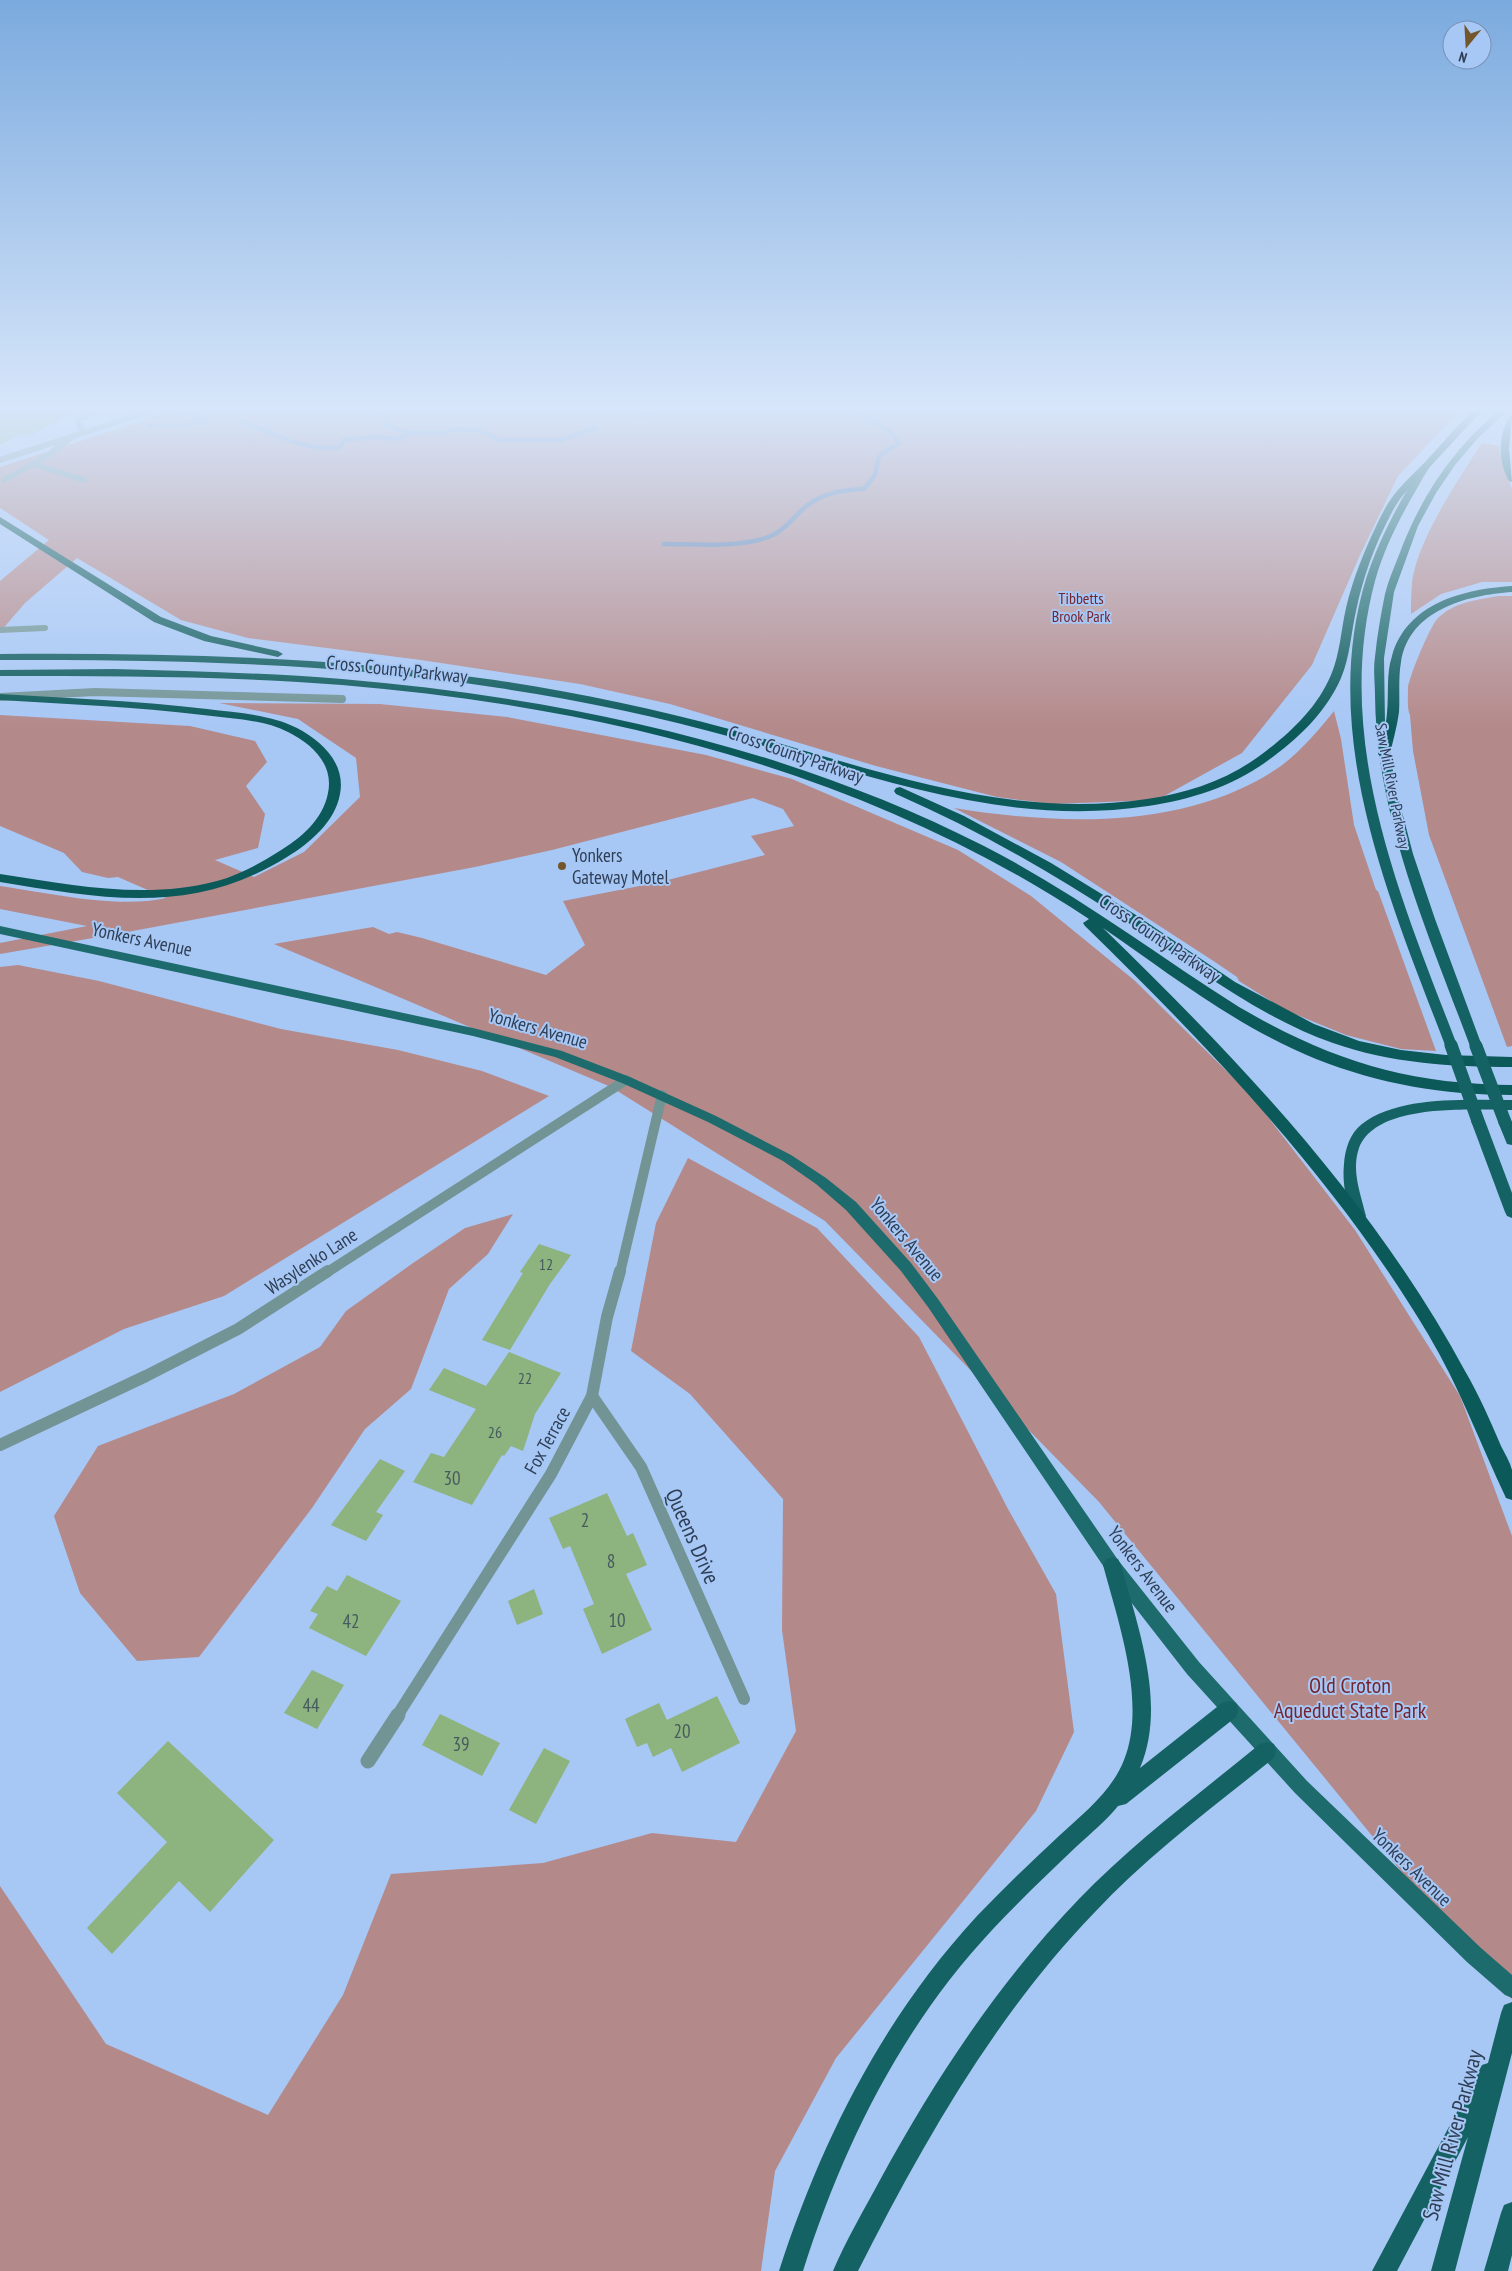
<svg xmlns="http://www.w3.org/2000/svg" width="1512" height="2271" font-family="'PT Sans Narrow',sans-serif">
<rect width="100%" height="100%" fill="#a7c7f5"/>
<g fill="#b4898a">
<path d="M173,411H1459L1398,476L1360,555L1312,665L1242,753L1157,800L1053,804L997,797L876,766L670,704L580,684L421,660L248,638L181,620L77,558L25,603L0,632V581L49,540L0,508V467Z"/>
<path d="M1482,443L1499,446L1500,454L1512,489V582H1482L1441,594L1411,614C1411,604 1411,594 1412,584C1416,542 1459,478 1482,443Z"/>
<path d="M1498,596H1512V1046L1507,1047L1429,835L1413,751L1410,715C1407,709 1408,696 1408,689C1408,679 1431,624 1438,618C1455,602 1476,600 1498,596Z"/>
<path d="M219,703L380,704L507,717L706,755L792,779L958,850L1031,896L1134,980L1251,1095L1355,1230L1460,1396L1512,1536V1999L1490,1980L1099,1502L825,1221L611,1087L274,944L373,927L389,934L397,932L422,938L546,975L585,945L563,901L660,882L765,855L751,836L794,826L783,809L753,798L552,850L475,867L122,933L0,954V943L87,926L0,909V886C49,893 117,909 166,898L118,877L108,878L82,872L64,853L0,826V715L190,726L255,741L267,762L246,786L265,814L258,848L215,860L254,877L304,852L360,797L356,758L298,719Z"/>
<path d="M1334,711L1341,739L1354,825L1376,890L1378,891L1436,1051L1401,1049L1346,1035L1285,1010L1239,981L1237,977L1215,962L1061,862L954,808C1059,825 1182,830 1275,770C1298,755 1317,732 1334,711Z"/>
<path d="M18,965L99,981L281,1029L398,1050L482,1071L549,1096L224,1296L124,1329L0,1392V967Z"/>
<path d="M688,1158L817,1228L919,1337L1008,1509L1056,1594L1074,1732L1036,1811L836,2058L775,2171L761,2271H0V1886L106,2044L268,2115L343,1995L391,1874L543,1863L652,1833L736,1842L796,1731L782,1630L783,1499L690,1394L631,1351L656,1223Z"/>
<path d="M513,1214L488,1254L449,1289L411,1389L365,1429L312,1508L199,1657L137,1661L80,1593L54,1516L98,1446L234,1394L320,1347L346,1311L413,1263L465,1228Z"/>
</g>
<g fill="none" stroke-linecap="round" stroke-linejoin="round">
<g stroke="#6280aa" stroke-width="4.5">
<path d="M384,411L381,417L388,426L408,433"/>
<path d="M180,412L194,413L192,415L207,420"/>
<path d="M632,418L648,417L654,411"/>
<path d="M239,421C273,432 303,452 340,447L344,440L379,437L399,439L408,433H444L458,429L481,431L501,440H561L596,428"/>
<path d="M148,426H178L208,420"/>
<path d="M664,544C696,544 746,549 775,534C786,528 794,517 803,509C820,493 842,490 864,489L875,475L879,456L899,443L890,431L852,411"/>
</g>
</g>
<g fill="#8db37e">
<path d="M0,411H76L29,436L20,434L0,445Z"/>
<path d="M539,1244L571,1255L550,1284L510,1350L482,1340L523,1273L520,1272Z"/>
<path d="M509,1352L561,1373L535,1414L523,1451L511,1446L504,1456L502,1455L472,1505L413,1482L431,1453L444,1457L476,1409L429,1390L444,1368L486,1386Z"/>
<path d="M380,1459L405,1471L376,1512L383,1515L366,1541L331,1525Z"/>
<path d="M607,1493L627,1536L633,1533L647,1565L626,1574L652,1630L602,1654L583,1609L594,1604L570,1546L563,1549L549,1518Z"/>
<path d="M347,1575L401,1601L366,1656L309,1628L318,1614L310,1611L327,1586L337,1591Z"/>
<path d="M534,1589L543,1614L517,1625L508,1601Z"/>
<path d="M312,1670L344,1685L317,1729L284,1713Z"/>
<path d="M717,1696L740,1743L682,1772L671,1748L653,1757L647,1743L637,1747L625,1719L659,1703L667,1720Z"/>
<path d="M440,1714L500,1743L482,1776L422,1745Z"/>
<path d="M168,1741L274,1840L210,1912L179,1881L112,1954L87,1928L167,1842L117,1793Z"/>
<path d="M544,1748L570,1761L536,1824L509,1810Z"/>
</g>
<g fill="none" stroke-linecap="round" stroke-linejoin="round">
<g stroke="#729495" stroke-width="6">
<path d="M85,432L79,425L78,420L97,411"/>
<path d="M33,464L84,480"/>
<path d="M4,480L47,456L72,437"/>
<path d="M0,630L45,628"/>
</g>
<path stroke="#729495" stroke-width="8" d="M0,697L95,692L342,699"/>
<path stroke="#729495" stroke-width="10" d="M620,1273L662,1095"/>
<g stroke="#729495" stroke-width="12">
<path d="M592,1396L641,1467L744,1699"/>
<path d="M397,1716L551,1474L592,1396L607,1317L620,1271"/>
</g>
<path stroke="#729495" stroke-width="15" d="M368,1761L398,1715"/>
<path stroke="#729495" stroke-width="6" d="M0,460L151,411"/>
<path stroke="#729495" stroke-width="10" d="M326,1273L626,1080"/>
<path stroke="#729495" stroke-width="12" d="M0,1445L146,1376L238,1329L328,1271"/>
<path fill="#1d6b6c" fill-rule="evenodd" d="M0,926L473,1028L562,1051L630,1077L716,1116L791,1155L826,1178L856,1202L911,1263L938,1299L1118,1560L1199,1662L1307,1781L1481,1948L1512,1975V1998L1505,1995L1467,1962L1295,1793L1187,1674L1106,1570L928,1307L901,1271L846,1210L816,1184L783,1161L708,1122L622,1083L555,1057L473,1036L0,934Z"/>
<g fill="#146263" fill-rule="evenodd">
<path d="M1498,411H1507L1478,438L1455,465L1436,493L1418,526L1394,592L1384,658L1385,724L1396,789L1413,854L1435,919L1482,1046L1476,1051L1470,1046C1428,933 1376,817 1375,695C1375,682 1373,669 1375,657C1377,636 1381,614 1385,594C1388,581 1394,568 1399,555C1420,498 1452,450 1498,411Z"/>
<path d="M1423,464L1430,466C1409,502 1386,540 1375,581C1332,741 1401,899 1457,1045L1451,1050L1445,1045C1390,901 1318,736 1366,579C1379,539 1400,500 1423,464Z"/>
<path d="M1512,1100V1110C1472,1110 1377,1102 1359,1148C1351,1170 1361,1195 1366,1216L1364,1220L1359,1222L1354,1220C1346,1205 1342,1181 1344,1164C1345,1149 1350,1133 1362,1124C1399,1095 1468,1100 1512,1100Z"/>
<path d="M1478,1116L1483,1117L1485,1121L1512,1193V1218L1507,1216L1505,1212L1471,1121L1473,1117Z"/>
<path d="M1505,1117L1510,1118L1512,1122V1145L1507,1144L1498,1122L1500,1118Z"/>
<path d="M1112,1557L1118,1559L1121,1565C1138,1628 1167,1704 1140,1768L1222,1703L1229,1701L1236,1703L1238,1710L1236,1717L1126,1804L1118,1806C1106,1821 1091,1833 1077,1846C1049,1873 1020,1900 993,1929C902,2026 843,2145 803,2271H779C822,2139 883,2018 977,1916C1004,1888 1032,1861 1060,1835C1084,1813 1112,1791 1124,1760C1147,1703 1118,1621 1103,1565L1106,1559Z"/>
<path d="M1267,1742L1274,1744L1276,1751L1274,1758C1212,1808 1148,1855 1094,1913C994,2017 923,2143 858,2271H833C846,2240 864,2210 880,2180C935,2079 999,1982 1079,1899C1134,1842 1199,1794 1260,1744Z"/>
<path d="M1512,2002V2053L1455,2271H1431L1468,2137L1397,2271H1372L1482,2065L1488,2063L1501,2013L1504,2005Z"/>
<path d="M1512,2202V2255L1508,2271H1484L1501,2213L1504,2205Z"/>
</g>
<g fill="#0c595a" fill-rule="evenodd">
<path d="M1473,411H1482C1464,429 1447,449 1429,468C1414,483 1401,494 1391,514C1375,544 1363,577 1356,611C1351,633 1350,657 1341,678C1327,710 1302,735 1274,756C1237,785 1194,799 1148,806C1004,828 871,775 735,738C657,716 578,700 499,688C334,662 167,660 0,660V654C166,653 331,656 495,680C574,692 652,708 729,729C866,766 1003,821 1147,799C1187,793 1225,781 1258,757C1288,735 1316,710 1331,675C1340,654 1341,630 1346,608C1353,578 1365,549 1379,520C1393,491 1405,483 1426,461C1442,444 1456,426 1473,411Z"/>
<path d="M1512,416L1509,449L1512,482L1509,481C1498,461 1498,437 1509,417Z"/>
<path d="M0,517L161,617L211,636L278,651L283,654L278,657L204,641L154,622L0,524Z"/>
<path d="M1512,586V592C1467,595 1409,610 1401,662C1398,679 1400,696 1399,712C1397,727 1393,740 1390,754L1388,756H1380L1378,754C1382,740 1386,727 1387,713C1389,694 1386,674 1392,656C1407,603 1464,589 1512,586Z"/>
<path d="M114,669C190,671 266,673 342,679C564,698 785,745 984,846C1074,892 1154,953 1239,1007C1330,1060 1406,1084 1512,1085V1095C1444,1095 1379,1084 1316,1059C1239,1028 1171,975 1103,928C1241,1062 1373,1201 1465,1371C1479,1395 1490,1420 1501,1446C1505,1454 1510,1462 1512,1470C1512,1479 1512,1491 1512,1500L1506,1498C1480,1443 1459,1386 1428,1334C1336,1180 1213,1051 1085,926L1083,923L1089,919C867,772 605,707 342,685C228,676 114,676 0,676V670Z"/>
<path d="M0,694C69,698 138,701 207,709C237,713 270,714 297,728C322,741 346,764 340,794C335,822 310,843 287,857C192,916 104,899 0,882V874C72,885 146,900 217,881C239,875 259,864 278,852C300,839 323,820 328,793C334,764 312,744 288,732C262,719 232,719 203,715C136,707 68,704 0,700Z"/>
<path d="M900,787L964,816L1051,863L1136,915L1235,982L1314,1024L1359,1041L1401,1050L1446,1055L1512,1057V1067C1451,1067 1390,1063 1333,1043C1256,1016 1192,964 1124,920C1051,872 976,829 896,794L894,791L896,788Z"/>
</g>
<g stroke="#146263" stroke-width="13">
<path d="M1451,1045L1478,1121"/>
<path d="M1476,1046L1505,1122"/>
</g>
</g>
<linearGradient id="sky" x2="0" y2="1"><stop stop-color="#7baade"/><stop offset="0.56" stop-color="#d7e6fa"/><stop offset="1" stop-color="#d7e6fa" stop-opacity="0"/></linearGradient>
<rect width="1512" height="729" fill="url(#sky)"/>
<circle fill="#735629" stroke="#a7c7f5" stroke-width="2" cx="562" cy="866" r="5"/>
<g text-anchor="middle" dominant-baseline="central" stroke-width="4" stroke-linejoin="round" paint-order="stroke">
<g font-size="16" fill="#76242e" stroke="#a7c7f5">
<text x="1081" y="598">Tibbetts<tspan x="1081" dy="18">Brook Park</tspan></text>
</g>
<g font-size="16" fill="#2e3e55" stroke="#a7c7f5">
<text transform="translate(1393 786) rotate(79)">Saw Mill River Parkway</text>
</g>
<g font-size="16" fill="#465b5f">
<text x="546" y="1264">12</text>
<text x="525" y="1378">22</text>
<text x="495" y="1432">26</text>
</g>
<g font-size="19" fill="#2e3e55" stroke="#a7c7f5">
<text transform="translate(397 669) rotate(6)">Cross County Parkway</text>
<text transform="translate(796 754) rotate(19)">Cross County Parkway</text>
<text transform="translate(1160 938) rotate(34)">Cross County Parkway</text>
<text transform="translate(142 939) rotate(12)">Yonkers Avenue</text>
<text transform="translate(538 1028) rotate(16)">Yonkers Avenue</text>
<text transform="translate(907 1239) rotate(50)">Yonkers Avenue</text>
<text transform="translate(311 1261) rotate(-33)">Wasylenko Lane</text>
<text transform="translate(547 1440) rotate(-61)">Fox Terrace</text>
<text transform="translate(1143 1569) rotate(53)">Yonkers Avenue</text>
<text transform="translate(1412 1867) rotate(44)">Yonkers Avenue</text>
</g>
<g font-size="19" fill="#2e3e55" stroke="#a7c7f5" text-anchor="start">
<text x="572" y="855">Yonkers<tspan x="572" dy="22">Gateway Motel</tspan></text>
</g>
<g font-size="19" fill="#465b5f">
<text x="452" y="1478">30</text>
<text x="585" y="1520">2</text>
<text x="611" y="1561">8</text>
<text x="617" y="1620">10</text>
<text x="351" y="1621">42</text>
<text x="311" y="1705">44</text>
<text x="682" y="1731">20</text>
<text x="461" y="1744">39</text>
</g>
<g font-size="22" fill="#2e3e55" stroke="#a7c7f5">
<text transform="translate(693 1536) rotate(66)">Queens Drive</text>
<text transform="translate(1452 2135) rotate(-75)">Saw Mill River Parkway</text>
</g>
<g font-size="22" fill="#76242e" stroke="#a7c7f5">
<text x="1350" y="1685">Old Croton<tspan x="1350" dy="25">Aqueduct State Park</tspan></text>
</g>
</g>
<g transform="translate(1467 45) rotate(198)"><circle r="24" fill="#a7c7f5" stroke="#7790b5"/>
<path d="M0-4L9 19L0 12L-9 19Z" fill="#735629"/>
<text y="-8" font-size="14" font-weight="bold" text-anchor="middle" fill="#2e3e55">N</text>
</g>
</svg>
